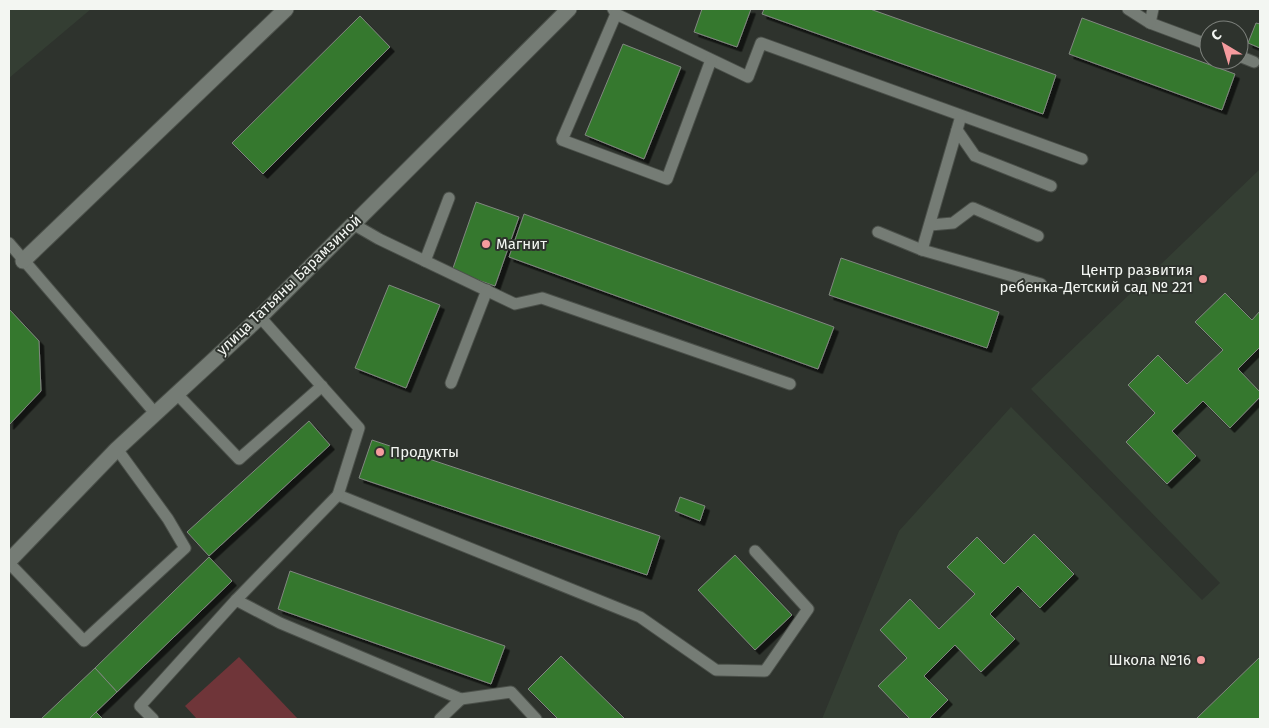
<svg xmlns="http://www.w3.org/2000/svg" width="1269" height="728" font-family="'Fira Sans',sans-serif">
<defs>
<filter id="shadow"><feDropShadow dx="4.5" dy="4.5" stdDeviation="0" flood-color="#0009"/></filter>
</defs>
<rect width="100%" height="100%" fill="#2e332d"/>
<g fill="#343e33">
<path d="M9,9H91L9,78Z"/>
<path d="M1260,169V719H822L899,531L1011,407L1202,600L1220,583L1031,389Z"/>
</g>
<path fill="#6f3539" d="M239,657L298,719H197L185,706Z"/>
<g fill="#34782d" stroke="#818780" filter="url(#shadow)">
<path d="M702,9H751L737,47L694,32Z"/>
<path d="M764,9H870L1056,75L1043,114L762,14Z"/>
<path d="M360,16L390,47L263,174L232,143Z"/>
<path d="M1082,18L1235,74L1222,110L1069,54Z"/>
<path d="M1256,23L1260,24V48L1248,43Z"/>
<path d="M623,44L681,67L644,159L585,135Z"/>
<path d="M476,202L519,217L495,286L452,271Z"/>
<path d="M524,214L834,327L818,369L509,257Z"/>
<path d="M841,258L999,312L987,348L829,295Z"/>
<path d="M389,285L440,305L406,388L355,368Z"/>
<path d="M1225,293L1252,320L1260,311V347L1238,369L1260,392V397L1230,428L1203,401L1172,431L1196,456L1167,484L1126,442L1155,413L1128,385L1158,355L1187,384L1223,350L1195,322Z"/>
<path d="M9,309L39,341L41,391L9,425Z"/>
<path d="M309,421L330,445L209,556L187,532Z"/>
<path d="M372,440L660,536L647,575L359,478Z"/>
<path d="M680,497L705,506L700,521L675,511Z"/>
<path d="M1034,534L1074,574L1040,608L1018,586L990,614L1015,639L981,672L955,645L924,676L948,700L929,719H910L878,686L907,658L880,630L910,599L939,629L975,594L947,567L977,537L1004,564Z"/>
<path d="M735,555L792,615L755,650L698,590Z"/>
<path d="M209,557L232,581L117,692L95,668Z"/>
<path d="M290,571L505,646L491,684L278,609Z"/>
<path d="M561,656L625,719H558L528,689Z"/>
<path d="M1260,657V719H1196Z"/>
<path d="M95,668L117,692L96,712L89,719H41Z"/>
<path d="M96,712L103,719H89Z"/>
</g>
<g fill="none" stroke-linecap="round" stroke-linejoin="round">
<g stroke="#4b504a" stroke-width="13">
<g id="lane">
<path d="M613,9L616,14L748,77L761,43L1082,159"/>
<path d="M1128,9L1150,23L1209,45"/>
<path d="M616,14L562,140L667,179L711,60"/>
<path d="M1150,23L1153,9"/>
<path d="M1239,56L1254,62"/>
<path d="M957,130L975,156L1051,186"/>
<path d="M353,224L379,239L515,304L542,298L790,384"/>
<path d="M930,225L953,223L973,208L1038,236"/>
<path d="M878,232L922,250L1041,284"/>
<path d="M9,243L155,413"/>
<path d="M922,250L961,116"/>
<path d="M425,261L449,198"/>
<path d="M260,317L359,428L338,495L640,617L716,670L765,671L808,609L755,551"/>
<path d="M451,383L487,290"/>
<path d="M176,393L239,459L322,386"/>
<path d="M9,563L84,641L185,548L168,519L117,449"/>
<path d="M236,600L338,495"/>
<path d="M153,719L140,706L236,600L280,623L461,699L511,692L536,719"/>
<path d="M440,719L461,699"/>
</g>
</g>
<g stroke="#4b504a" stroke-width="17">
<g id="street">
<path d="M23,261L286,9"/>
<path d="M9,561L117,449L260,317L569,9"/>
</g>
</g>
<use href="#lane" stroke="#757c75" stroke-width="11"/>
<use href="#street" stroke="#757c75" stroke-width="15"/>
</g>
<g fill="#f59b9e" stroke="#2e332d" stroke-width="2">
<circle cx="486" cy="244" r="5"/>
<circle cx="1203" cy="279" r="5"/>
<circle cx="380" cy="452" r="5"/>
<circle cx="1201" cy="660" r="5"/>
</g>
<g text-anchor="middle" dominant-baseline="central" stroke-width="4" stroke-linejoin="round" paint-order="stroke">
<g font-size="15" fill="#f3f6f2" stroke="#2e332d" text-anchor="start">
<text x="496" y="244">Магнит</text>
<text x="1193" y="270" text-anchor="end">Центр развития<tspan x="1193" dy="17">ребенка-Детский сад № 221</tspan></text>
<text x="390" y="452">Продукты</text>
<text x="1191" y="660" text-anchor="end">Школа №16</text>
</g>
<g font-size="15" fill="#f3f6f2" stroke="#2e332d">
<text transform="translate(289 285) rotate(-44)">улица Татьяны Барамзиной</text>
</g>
</g>
<rect width="1269" height="728" fill="none" stroke="#f3f6f2" stroke-width="20"/>
<g transform="translate(1224 45) rotate(322)"><circle r="24" fill="#2e332d" stroke="#7d817c"/>
<path d="M0-4L9 19L0 12L-9 19Z" fill="#f59b9e"/>
<text y="-8" font-size="14" font-weight="bold" text-anchor="middle" fill="#f3f6f2">С</text>
</g>
</svg>
